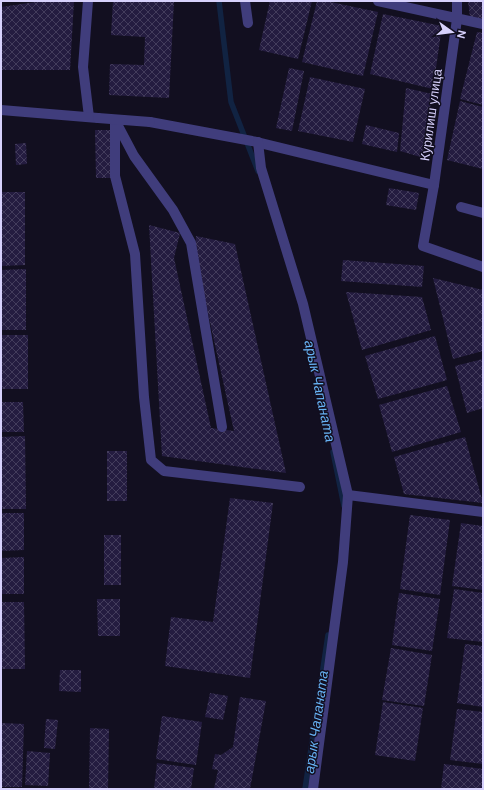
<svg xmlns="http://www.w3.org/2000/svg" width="484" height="790" font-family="'DM Sans',sans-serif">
<defs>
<pattern id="building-cross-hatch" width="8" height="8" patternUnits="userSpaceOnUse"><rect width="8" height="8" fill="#241c40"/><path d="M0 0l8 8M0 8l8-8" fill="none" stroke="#433c5c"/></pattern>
</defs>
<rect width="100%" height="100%" fill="#120f20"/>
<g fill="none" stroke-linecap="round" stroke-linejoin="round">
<g stroke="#112342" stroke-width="5.5">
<path d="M219,1L231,102L258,171"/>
<path d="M333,452L344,506"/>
<path d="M305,789L328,635"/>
</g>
</g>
<g fill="url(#building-cross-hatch)">
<path d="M43,1H74L70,70H1V7Z"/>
<path d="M113,1H174L169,98L109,95L110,64L144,65L145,37L111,35Z"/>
<path d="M270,1H312L298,59L259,50Z"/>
<path d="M317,1H326L378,12L363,76L302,62Z"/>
<path d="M468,1H483V19L470,17Z"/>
<path d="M383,14L442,26L433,89L370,74Z"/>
<path d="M477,32L483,33V105L460,99Z"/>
<path d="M289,68L304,71L292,131L276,128Z"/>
<path d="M310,77L365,89L353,142L298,131Z"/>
<path d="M406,88L432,94L424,158L400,151Z"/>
<path d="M460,101L483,107V169L447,160Z"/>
<path d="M366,125L399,133L397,152L362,144Z"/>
<path d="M95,130H111L112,178H96Z"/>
<path d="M26,143L27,164L16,165L15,144Z"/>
<path d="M389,188L419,193L416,210L386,205Z"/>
<path d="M1,192H25V265L1,266Z"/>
<path d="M149,225L180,233L174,258L211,428L234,431L195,254L196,236L235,244L286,473L162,456Z"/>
<path d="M343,260L424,266L422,287L341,281Z"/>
<path d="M26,269V330H1V270Z"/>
<path d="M433,278L483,290V351L453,359Z"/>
<path d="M346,292L422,297L431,330L362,350Z"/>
<rect x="1" y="335" width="27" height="54"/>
<path d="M435,336L447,380L378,399L365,356Z"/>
<path d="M483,359V408L467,413L455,366Z"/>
<path d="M447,386L461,432L392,452L379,405Z"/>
<path d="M1,402H23L24,432H1Z"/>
<path d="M25,436L26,509H1V437Z"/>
<path d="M465,437L483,503L404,494L394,457Z"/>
<rect x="107" y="451" width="20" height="50"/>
<path d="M230,498L273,503L250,678L165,666L171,617L213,622Z"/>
<path d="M1,513H24V550L1,551Z"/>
<path d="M410,515L450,520L440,595L400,589Z"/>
<path d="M461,523L483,526V590L452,586Z"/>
<rect x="104" y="535" width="17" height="50"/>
<path d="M24,557V594H1V558Z"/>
<path d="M454,589L483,593V642L447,638Z"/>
<path d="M399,593L440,599L432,651L392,645Z"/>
<path d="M97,599H120V636H98Z"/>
<path d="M1,602H24L25,669H1Z"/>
<path d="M465,644L483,646V707L457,703Z"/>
<path d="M391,648L432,655L424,706L382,700Z"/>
<path d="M60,670H81V692L59,691Z"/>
<path d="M210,693L228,696L223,720L205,717Z"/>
<path d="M240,697L266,701L250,789H214L218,770L212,769L215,754L221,755L233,747Z"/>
<path d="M383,702L423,708L415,761L375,755Z"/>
<path d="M457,709L483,712V764L450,760Z"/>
<path d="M162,716L202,722L196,765L156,759Z"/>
<path d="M46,719L58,720L55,749L44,748Z"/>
<path d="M1,723L24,724L22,787H1Z"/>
<path d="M90,728L109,729L108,789H89Z"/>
<path d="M27,751L50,753L48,786L25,785Z"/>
<path d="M157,763L194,768L191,789H154Z"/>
<path d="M444,764L483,769V789H441Z"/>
</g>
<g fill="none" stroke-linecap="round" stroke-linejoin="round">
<g stroke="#403d7c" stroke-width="10">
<path d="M88,1L83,67L89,117"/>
<path d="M461,207L483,213"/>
<path d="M222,427L191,243L173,210L134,156L115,120V176L135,254L144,397L151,460L164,471L300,487"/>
</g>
<g stroke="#403d7c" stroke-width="10">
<path d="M245,1L248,23"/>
<path d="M378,1L483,24"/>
<path d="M457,1V19L434,185L423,246L483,267"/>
<path d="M1,110L98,118"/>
<path d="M150,122L252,141L434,185"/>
<path d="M258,142L261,168L303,304L348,495L343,562L313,789"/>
<path d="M348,495L483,512"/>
</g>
<path stroke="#403d7c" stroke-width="10" d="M98,118L150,122"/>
</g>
<g text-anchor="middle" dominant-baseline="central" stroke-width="3" stroke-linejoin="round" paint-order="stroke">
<g font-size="13" fill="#d7d1fc" stroke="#120f20">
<text transform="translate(431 115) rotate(-82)">Курилиш улица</text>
</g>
<g font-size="14" font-style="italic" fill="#67b2f4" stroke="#120f20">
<text transform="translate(320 391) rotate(78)">арык Чапаната</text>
<text transform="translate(316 722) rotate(-82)">арык Чапаната</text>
</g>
</g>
<rect width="484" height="790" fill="none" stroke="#d7d1fc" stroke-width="4"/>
<g transform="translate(452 32) rotate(104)" stroke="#120f20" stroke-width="3" paint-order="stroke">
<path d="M0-3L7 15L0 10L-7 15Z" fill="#d7d1fc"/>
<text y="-6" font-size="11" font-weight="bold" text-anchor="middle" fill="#d7d1fc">N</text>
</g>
</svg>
